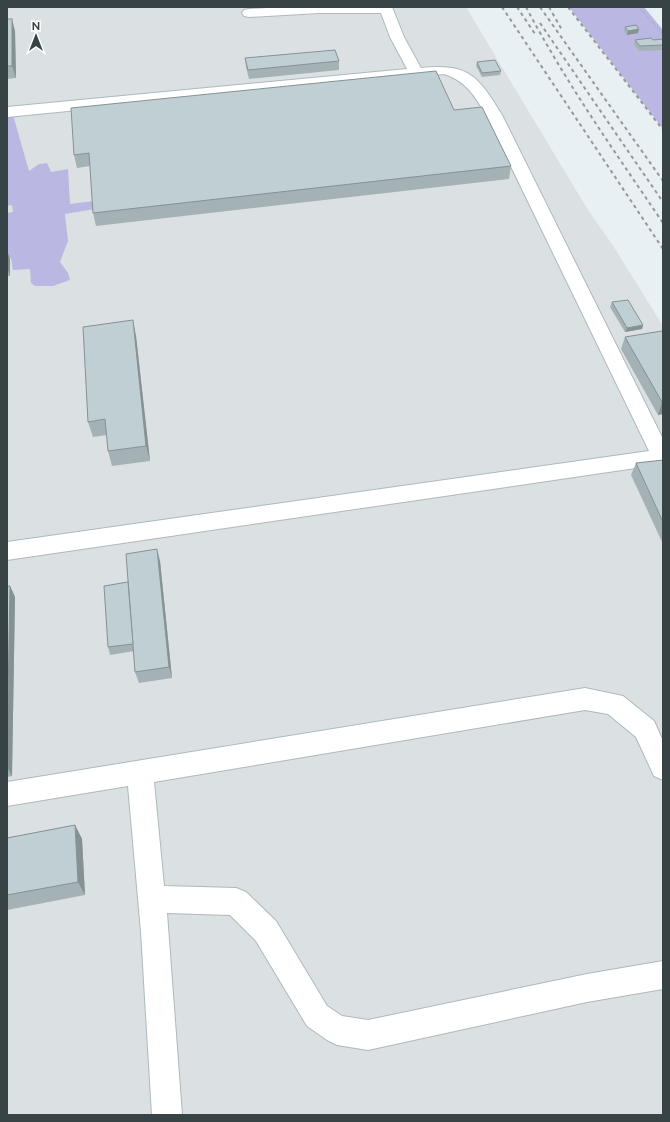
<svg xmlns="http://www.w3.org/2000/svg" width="670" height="1122" font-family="Raleway,sans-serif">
<rect width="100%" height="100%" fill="#e9f0f3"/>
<path fill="#dbe1e2" d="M7,7H466L588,210L612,244L663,326V1115H7Z"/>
<g fill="#bab7e2">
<path d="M569,7H644L663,30V129Z"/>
<path d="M7,115H13L29,171L39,164L47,163L51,172L68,169L70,204L94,201L95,209L65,214L68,241L60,262L68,273L70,280L53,286H35L31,283L30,269L13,270L11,258H7V213L13,212L12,205L7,206Z"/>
</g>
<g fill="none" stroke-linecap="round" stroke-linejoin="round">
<g stroke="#adb9bd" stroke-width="2">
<g id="minor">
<path d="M284,7H392L404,37L421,68C469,63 478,76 502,115L663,439V464L7,560V542L649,451L486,115C475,96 466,81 444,74L7,117V107L407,69L390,37L381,13H320L249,17L244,16L242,13L244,10L249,9Z"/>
<path d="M585,688L623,696L654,721L663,741V780L654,776L636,737L608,714L585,710L154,782L164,886L236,888L246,892L276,921L327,1006L342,1016L368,1020L587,974L663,961V989L587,1002L368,1050L337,1045L327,1040L307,1026L256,941L230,915L167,913L182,1115H152L141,932L128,786L7,806V782Z"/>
</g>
</g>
<path stroke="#a0b5bd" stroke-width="1.5" stroke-dasharray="1.5 1.5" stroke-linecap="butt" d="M639,7L663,34"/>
<use href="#minor" fill="#fff" fill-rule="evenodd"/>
<g stroke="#979797" stroke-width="2" stroke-dasharray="3.5 3.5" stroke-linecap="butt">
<path d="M502,7L663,249"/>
<path d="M517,7L535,34"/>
<path d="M526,7C566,83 615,152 663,223"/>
<path d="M540,7L663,181"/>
<path d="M549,7L562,30"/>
<path d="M568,7L663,130"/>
<path d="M540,23L663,202"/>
</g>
</g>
<g fill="#a5b2b5">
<path d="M7,19L15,31L16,78L7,79Z"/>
<path d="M625,27L638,33L627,35L624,31Z"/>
<path d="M663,39V50L639,51L634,44L635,40H653Z"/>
<path d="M245,58L339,61V70L249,79L246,67Z"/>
<path d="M477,62L501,71L500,75L482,77L476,66Z"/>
<path d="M454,110L511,166L509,179L96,226L93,213L90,166L77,168L74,155Z"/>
<path d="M7,250L10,259V276H7Z"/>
<path d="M612,302L643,325L642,329L625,332L610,307Z"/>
<path d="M662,331L663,414L658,415L621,349L625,337Z"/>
<path d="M136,336L150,461L112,466L108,451L107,435L93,437L88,422Z"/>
<path d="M663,460V544L631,475L636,463Z"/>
<path d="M160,561L172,678L139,683L135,672L134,651L110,655L108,647L128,582Z"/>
<path d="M7,586H10L15,597L12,776L7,777Z"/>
<path d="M75,825L82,839L85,895L7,910V838Z"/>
</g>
<g fill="#869194">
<path d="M12,19L15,31L16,78L12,66Z"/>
<path d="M639,29L638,33L627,35L628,31Z"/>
<path d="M7,250L10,259V276L7,267Z"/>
<path d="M133,320L136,336L150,461L146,446Z"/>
<path d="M643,325L642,329L625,332L627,328Z"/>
<path d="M662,402H663V414L658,415Z"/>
<path d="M157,549L160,561L172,678L169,667Z"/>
<path d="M10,586L15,597L12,776L7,767Z"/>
<path d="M75,825L82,839L85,895L78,882Z"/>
</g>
<g fill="#c0cfd3" stroke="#869194">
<rect x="7" y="19" width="5" height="47"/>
<path d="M636,25L639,29L628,31L625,27Z"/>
<path d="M651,38L653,40L663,39V45L640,46L635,40Z"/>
<path d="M335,50L339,61L248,70L245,58Z"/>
<path d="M495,60L501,71L482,73L477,62Z"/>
<path d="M436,71L454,110L482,107L511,166L93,213L89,153L74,155L71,108Z"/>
<path d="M628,300L643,325L627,328L612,302Z"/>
<path d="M133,320L146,446L108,451L105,419L88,422L83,327Z"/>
<path d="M662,331L663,332V402H662L625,337Z"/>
<path d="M663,460V522L636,463Z"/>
<path d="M157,549L169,667L135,672L126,554Z"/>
<path d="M128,582L133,644L108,647L104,586Z"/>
<path d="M7,586H10L7,753Z"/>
<path d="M75,825L78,882L7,895V838Z"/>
</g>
<rect width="670" height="1122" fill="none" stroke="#384345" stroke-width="16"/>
<g transform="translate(36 36)" stroke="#ffffff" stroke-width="3" paint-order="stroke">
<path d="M0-3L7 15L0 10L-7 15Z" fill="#384345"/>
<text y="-6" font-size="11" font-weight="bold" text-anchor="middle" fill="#384345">N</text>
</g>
</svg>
